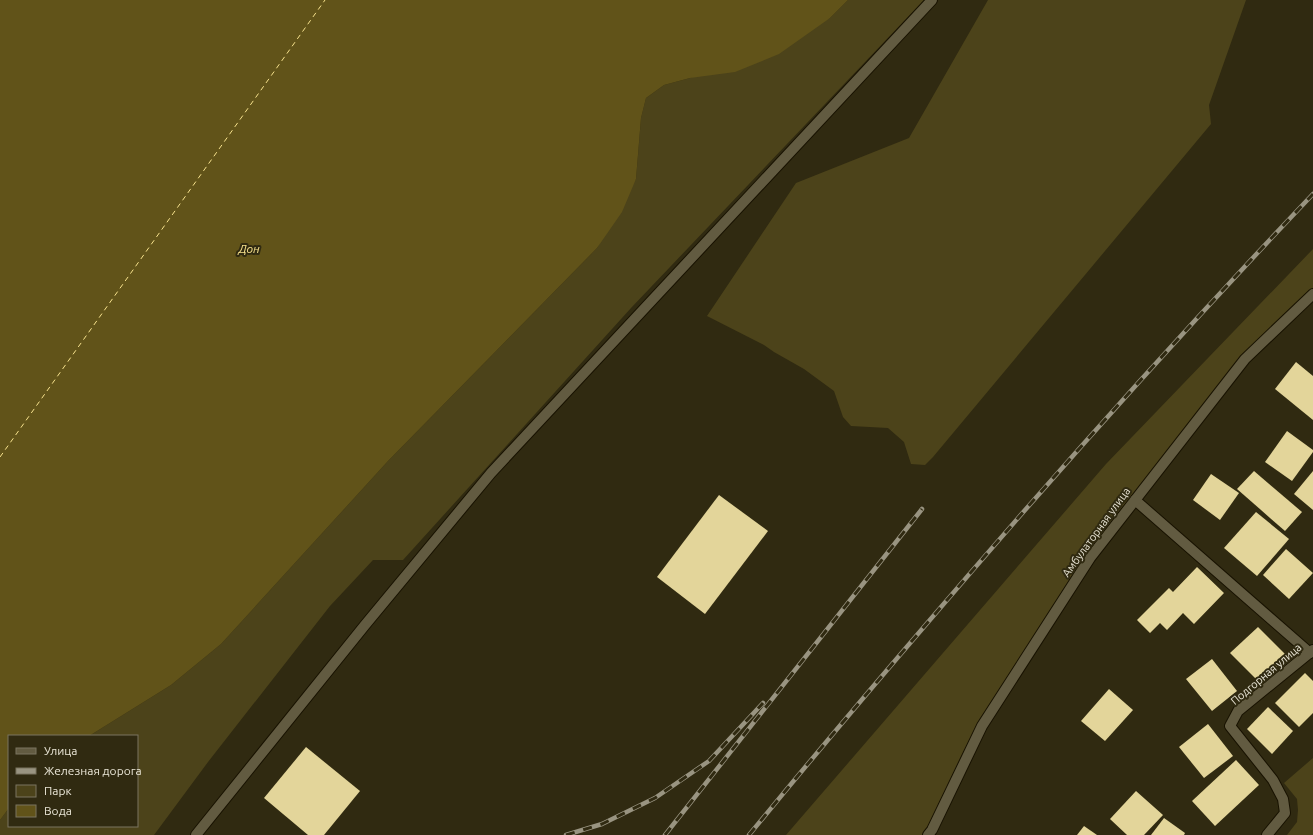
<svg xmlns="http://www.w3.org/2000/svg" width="1313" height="835" font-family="Ubuntu,sans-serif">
<rect width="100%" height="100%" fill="#302a11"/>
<g fill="#4c431a">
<path d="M848,0H924L631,308L403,560H373L330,606L208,762L154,835H0V820L9,808V826H137V736H89L171,685L221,644L388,461L597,248L636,179L641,118L646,98L664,85L690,78L830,18Z"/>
<path d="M988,0H1246L1209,105L1211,124L933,457L925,465L911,464L904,442L888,428L851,426L843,417L834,391L804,369L774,352L764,345L707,316L796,183L909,138Z"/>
<path d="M1313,249V294L1245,359L1135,500L982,726L928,835H786L1106,464Z"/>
<path d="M1313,758V835H1287L1297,822L1298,810L1297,799L1284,783Z"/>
</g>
<path fill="#615319" d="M0,0H848L830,18L779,54L735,72L690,78L664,85L646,98L641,118L636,179L622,212L597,248L388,461L221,644L171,685L89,736H9V808L0,820Z"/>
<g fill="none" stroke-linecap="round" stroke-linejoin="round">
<path stroke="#f7e28d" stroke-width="1" stroke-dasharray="5 4" stroke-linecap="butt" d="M0,457L325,0"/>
</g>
<g fill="#e3d59a">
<path d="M1296,362L1313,376V420L1275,389Z"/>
<path d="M1287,431L1313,450V452L1292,481L1265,462Z"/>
<path d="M1254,471L1302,512L1285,531L1237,489Z"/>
<path d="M1313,471V510L1294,494Z"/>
<path d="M1211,474L1239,493L1220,520L1193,500Z"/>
<path d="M719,495L768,531L705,614L657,577Z"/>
<path d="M1256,512L1289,539L1257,576L1224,548Z"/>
<path d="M1286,549L1313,573L1289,599L1263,575Z"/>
<path d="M1197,567L1224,593L1194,624L1183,613L1167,630L1160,623L1150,633L1137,620L1169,588L1173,592Z"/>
<path d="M1258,627L1287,656L1260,683L1230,653Z"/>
<path d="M1212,659L1237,691L1212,711L1186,679Z"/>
<path d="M1305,673L1313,681V713L1299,727L1275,703Z"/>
<path d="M1109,689L1133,710L1105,741L1081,721Z"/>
<path d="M1268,707L1293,731L1272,754L1247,729Z"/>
<path d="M1208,724L1233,756L1204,778L1179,747Z"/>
<path d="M306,747L360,791L324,835H308L264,798Z"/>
<path d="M1236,760L1259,785L1215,826L1192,801Z"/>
<path d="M1136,791L1163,815L1144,835H1127L1110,819Z"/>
<path d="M1164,818L1185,833L1184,835H1151Z"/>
<path d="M1084,826L1097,835H1077Z"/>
</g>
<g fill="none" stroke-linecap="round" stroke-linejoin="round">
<g stroke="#181200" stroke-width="12">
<path id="service" d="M196,835L365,625L491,473L932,0"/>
</g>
<g stroke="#181200" stroke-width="12">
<g id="minor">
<path d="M1135,500L1310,653"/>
<path d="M928,835L932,830L982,726L1090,558L1245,359L1313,294"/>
<path d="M1267,835L1285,813L1283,799L1273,780L1230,726L1238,711L1313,650"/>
</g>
</g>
<use href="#service" stroke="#625b41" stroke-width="10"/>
<use href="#minor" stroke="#625b41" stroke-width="10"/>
<g stroke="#999481" stroke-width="4.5">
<g id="rail">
<path d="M566,835L602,824L655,798L709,761L763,703"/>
<path d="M665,835L922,509"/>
<path d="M749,835C808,763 868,692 929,621C1053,476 1181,333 1313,194"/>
</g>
</g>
<use href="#rail" stroke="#302a11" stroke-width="3" stroke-dasharray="9" stroke-linecap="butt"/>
</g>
<g text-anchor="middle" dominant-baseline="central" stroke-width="4" stroke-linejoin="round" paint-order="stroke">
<g font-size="11" fill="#e9e5d6" stroke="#302a11">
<text transform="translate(1096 532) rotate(-54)">Амбулаторная улица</text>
<text transform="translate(1266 674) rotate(-40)">Подгорная улица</text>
</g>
<g font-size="12" font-style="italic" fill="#f7e28d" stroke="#302a11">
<text x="249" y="248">Дон</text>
</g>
</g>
<rect x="8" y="735" width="130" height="92" fill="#302a11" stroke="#7a7560"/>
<rect x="16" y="748" width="20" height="6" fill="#625b41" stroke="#7a7560"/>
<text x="44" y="755" font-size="12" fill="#e9e5d6">Улица</text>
<rect x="16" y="768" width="20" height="6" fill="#999481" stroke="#7a7560"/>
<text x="44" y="775" font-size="12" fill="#e9e5d6">Железная дорога</text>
<rect x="16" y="785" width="20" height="12" fill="#4c431a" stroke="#7a7560"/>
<text x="44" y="795" font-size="12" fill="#e9e5d6">Парк</text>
<rect x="16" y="805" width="20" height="12" fill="#615319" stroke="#7a7560"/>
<text x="44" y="815" font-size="12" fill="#e9e5d6">Вода</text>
</svg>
